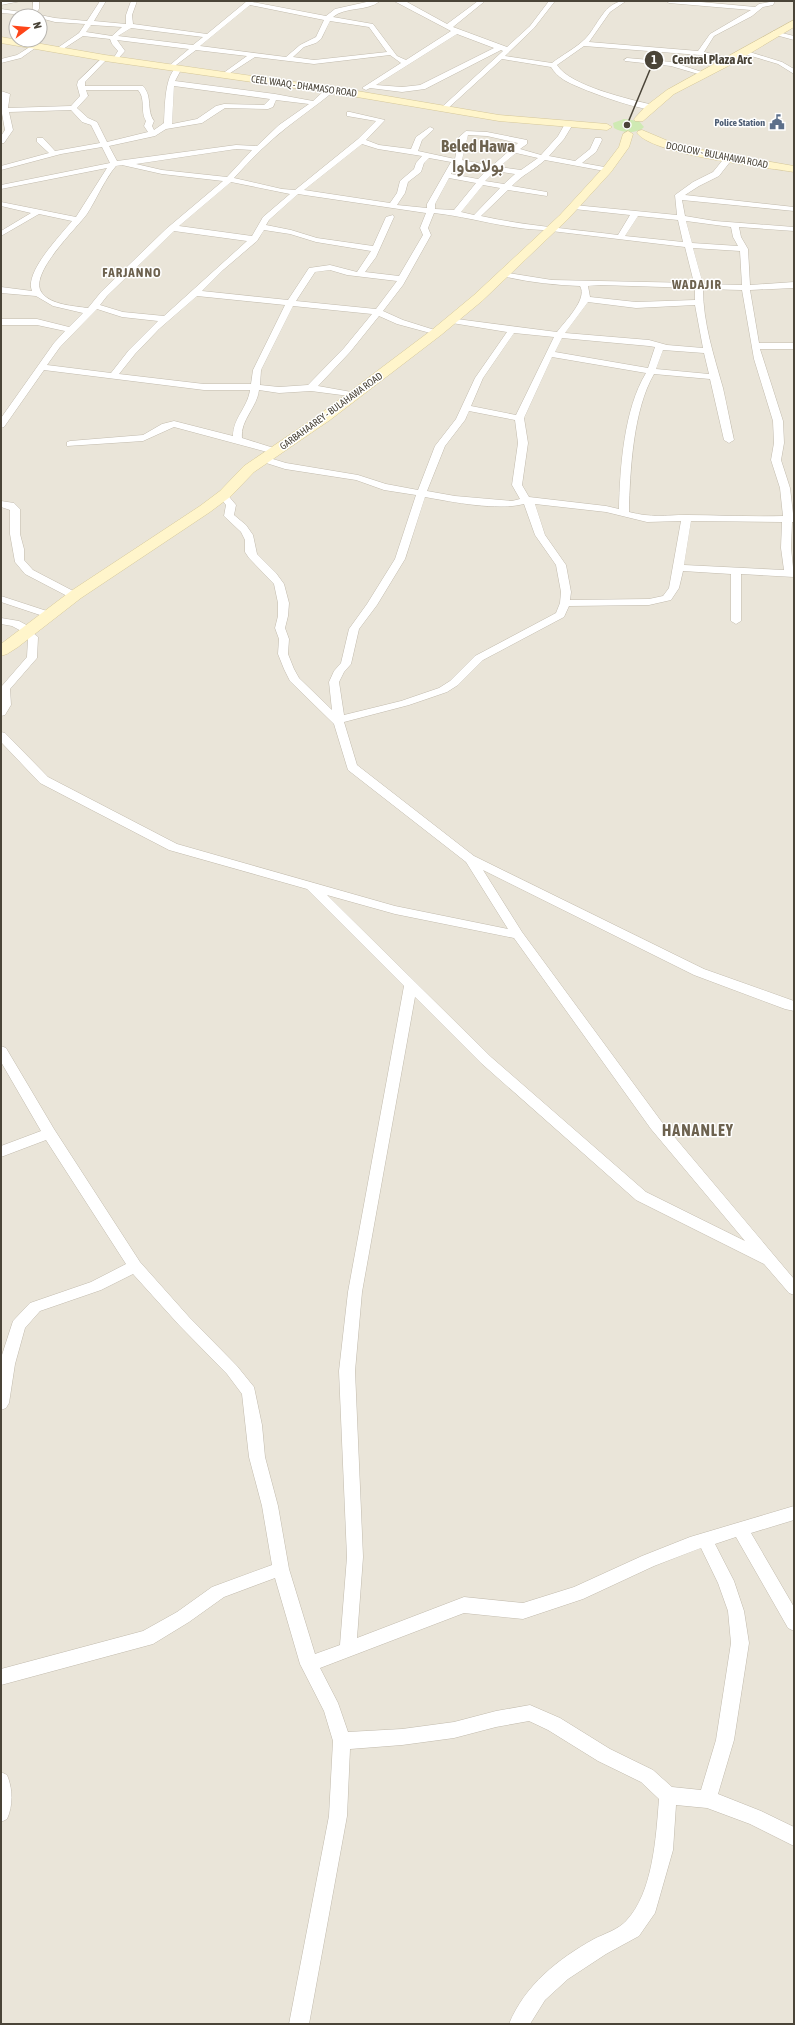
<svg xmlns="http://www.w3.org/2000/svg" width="795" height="2025" font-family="'Asap Condensed',Vazirmatn,sans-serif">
<rect width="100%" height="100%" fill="#f6f3eb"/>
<path fill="#eae5d9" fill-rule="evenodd" d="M1,1H794V2024H1ZM16,16H40V40H16Z"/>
<path fill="#cfeab3" d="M624,119L639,121L644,127C637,134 622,133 614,128L613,123Z"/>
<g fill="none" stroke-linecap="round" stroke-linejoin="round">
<g stroke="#c2bbad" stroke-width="1">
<g id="minor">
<path d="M1,1H21L1,5Z"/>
<path d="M33,1H39V9L35,14L55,18L87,21L100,1H106L94,21L126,24V15L131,1H137L132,15L133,24L207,34L247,1L326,16L335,9L371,1H380C367,12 346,6 333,17L373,24L397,56L406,60L451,31L394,1L407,2L447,24L478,1H485L453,27L507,47L530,26L549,1H555L534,28L505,56L552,63C562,55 576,48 585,39C598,26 604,1 626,1L610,12L589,42L698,51L710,34L751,10L669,3L666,1H690L755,7L759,4L775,1L773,5L763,7L752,16L714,36L704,52L732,59V61L700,55L584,46L557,65C570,86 629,99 653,105V109C639,111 577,88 564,80C558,76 554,72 551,67L502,59L445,111L441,109L442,107L503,51L501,50L425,89L402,92L370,88L366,90L362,88L401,63L390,55L314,64L255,57L224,77L222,76V74L247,56L196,50L172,68L170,67V65L189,49L117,40L125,51L116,61L113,59L118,51L112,44L110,39L83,36L60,51H56V49L79,33L85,24L55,22L40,18V16L1,13V9L28,13L33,9ZM250,5L324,20L316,37L300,45L286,57L200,46ZM330,21L369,27L387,52L314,60L293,57L304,47L316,43L321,39ZM91,25L122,27L112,36L86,32ZM131,28L203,37L193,45L118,36ZM457,34L494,48L420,85L402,87L376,85Z"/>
<path d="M774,31L794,36V40L772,34L771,33Z"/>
<path d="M33,45L38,46L21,58L1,63V59L17,55Z"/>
<path d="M743,50L782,62L794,69V74L778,64L741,53V51Z"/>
<path d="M103,57L108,58L85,82V86H143C153,97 146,110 154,121L152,126L154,130L164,123C165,109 164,72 179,66L182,68L175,81L275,94L313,101L327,88H333V92C317,105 301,116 286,128C267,143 250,160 234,178L282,189L295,190L358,139L376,121L347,116V112H350L385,120L366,140L379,145L411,149L416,137L430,127L434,129L422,140L418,151L455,159L459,137L466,131L487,132L527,140V144L520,149L541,155L558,136L566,122H572L573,124L564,139L549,156L575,161L590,149L595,138H601L602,140L596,152L582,163L610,168V172L545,160C534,170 522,175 512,186L547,192V196L508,190L481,216C526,226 572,229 618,235L630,215L574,209L570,207L574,205L677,215L675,195L693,182L713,172L726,156H729L733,158L719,176L699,186L685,195L794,207V211L682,200L685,216L715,221L794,227V231L739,227L741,237L748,249L750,285L794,282V288L750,290L759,343H794V349H760L783,421L784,443L781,460L790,488L794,522H792L791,548L794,577L741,574V621L736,624L731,621V574L683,571L679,588L671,600L649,605L569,606L564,617L483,660L458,685L447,692L409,705L344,722L357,765L474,856L704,969L794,1001V1011L785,1009L694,975L483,870L522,932L661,1121L794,1279V1295L789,1293L764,1264L636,1200L481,1063L415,997L362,1292L355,1371L363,1557L357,1638L464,1597L523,1603L574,1587L642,1556L690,1537L794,1506V1520L751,1533L794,1607V1631L788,1628L736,1537L715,1544L734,1581L744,1611L749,1643L734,1740L718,1794L761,1811L794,1827V1846L750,1824L707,1808L676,1805L673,1850L655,1913L639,1936L606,1954L568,1979L545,2000L530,2024H509C525,1985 558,1959 594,1939C604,1934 619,1929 626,1921C653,1893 656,1837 659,1799L641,1782L598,1761L548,1730L529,1721L496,1727L454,1738L402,1745L350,1749L347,1816L309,2024H289L329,1816L333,1741L324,1711L300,1664L275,1578L224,1597L189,1622L153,1644L1,1685V1669L143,1631L177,1612L212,1587L272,1565L262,1506L249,1457L242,1394L227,1374L179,1325L133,1274L101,1290L40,1311L25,1328L15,1364L9,1403L6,1408L1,1410V1358L13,1321L30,1303L91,1282L126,1264L46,1140L1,1157V1146L41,1131L1,1062V1046L6,1048L54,1129L140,1262L189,1317L237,1366L254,1387L262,1425L265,1457L278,1506L289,1569L315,1654L340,1645L347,1557L339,1371L348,1292L404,986L307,889L169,850L40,783L1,742V732L5,733L48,777L177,844L395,906L508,929L466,862L348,770L334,724L290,681L284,669L278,654L279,639L275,628L278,616V603L274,584L249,558L245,552V540L241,532L224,516L226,505L218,495L220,493H226L236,505L234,515L246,525L253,535L257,554L276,573L284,584L289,603L288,616L285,628L289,639L288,654L294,669L299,678L332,710L329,682L334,671L341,663L349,629L367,604L395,559L416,495L384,490L356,480L285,469L260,461V457L263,456L286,463L358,475L386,484L418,490L435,446L456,419L475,378L507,332L452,323L448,320L449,318L557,332C565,321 588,299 580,286C553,285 528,282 502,276V272L552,280L694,283L685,247L543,230C506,229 471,217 434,213L428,228L431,235L403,285L383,311L403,320L441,332L437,335L434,334L397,324L379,316L350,352L318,386L357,393V397L311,391L279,393L259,390C257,408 240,420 242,438L277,449V453H271L174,427L143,441L67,446V442L70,441L143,435L162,424L174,421L233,436C233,418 248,407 250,390H204L44,370L4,427L1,428V418L54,343L65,331L37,325H1V319H37L69,327L83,313L53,306L36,296L1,293V287L32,291C24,272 61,235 72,221L39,214L1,236V231L31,213L1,206V202L76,217L107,168L1,189V185L110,163L102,147L61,154L1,170V166L49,153L37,142V138H43L55,151L100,143L91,125L82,122L71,110L9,112L13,130L4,143H1V136L5,130L1,108V91L10,94L8,108L71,106L80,96L77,85L78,81ZM174,86L270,99L264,105L224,104L216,106L197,119L172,124ZM86,90H138C146,99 140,111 146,121L144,126L148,132L107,142L97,122L88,118L77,108L88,96ZM276,100L309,104L279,125L257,146L236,145L117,161L109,146L155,136L166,129L202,123L225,108L268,109L273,107ZM468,135L487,136L518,143L492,166L462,160ZM362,144L378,149L422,156L416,163L414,169L400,181L397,193L390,203L304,190ZM236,149L252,150L227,177L162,170L136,164ZM516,153L538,158L521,170L499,167ZM429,158L451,162L427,204V208L397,205L405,193L408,182L421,172L424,163ZM459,164L487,170L478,179L451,174L456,165ZM122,165L162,174L223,181L166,229L101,292L88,308C74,306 51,305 42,293C27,275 77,228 87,214C96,200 102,185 112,171L116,166ZM495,171L515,174L504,184L485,181ZM449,178L476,183L454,210L435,209V204ZM231,182L290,194L263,217L252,236L179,226ZM483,185L500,188L474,215L461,212ZM298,194L426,213L420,228L423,235L399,276L365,272L376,257L394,217L393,215L386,217L373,246L317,238L291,230L266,225L269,220ZM638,216L678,220L683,242L625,236ZM686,221L731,227L733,237L738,246L692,243ZM264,230L290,234L316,242L371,251L357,272L330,265L309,268L288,300L202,291L223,270L257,241ZM174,231L247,241L164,316L123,312L100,305L107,296ZM693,248L740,251L742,285L703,284ZM330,270L347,275L397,281L376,309L296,301L315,272ZM600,285L695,288V300L636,302L590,297L588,286ZM703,289L742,290L754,359L773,421L774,443L771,460L780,488L783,516C751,517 719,515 687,515C663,515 653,518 629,512C630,471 633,410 654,374L710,379L724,440L729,443L734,440C730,423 727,405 723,388C714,356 703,323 703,289ZM197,296L285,305L253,370L251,384H204L119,374L135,354L159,329ZM588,302L636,308L695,305L703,348L667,345L649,340L565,333ZM293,306L372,314L344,348L308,385L279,387L260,385L261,370ZM97,309L122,317L158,321L129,350L111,373L47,365L60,347ZM514,333L554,337L516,415L471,406L483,378ZM562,338L649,346L655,347L648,368L555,352ZM663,350L704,353L709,374L656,369ZM552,357L646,373C624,409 620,467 619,509L606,506L529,497L522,485L528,443L524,418ZM469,411L515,420L518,443L512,485L520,499L512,501L455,496L427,491L445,446L465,420ZM425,497C453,502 497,511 524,504L535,535L556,565L561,592L560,603L556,613L475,656L450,681L439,688L401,701L344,715L339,682L344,672L351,664L359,629L377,605L405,559ZM535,504L606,512L647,522L681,521L669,588L663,596L649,599L570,600L571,592L566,565L545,535ZM691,521L782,522L781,548L784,570L684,565ZM327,895L395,914L514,938L651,1129L745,1241L646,1192L491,1057ZM701,1548L718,1583L728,1611L731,1643L716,1740L701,1790L672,1787L653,1770L610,1749L560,1718L530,1705L496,1711L454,1722L402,1729L348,1732L338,1703L320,1668L464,1613L523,1619L583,1599L654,1566Z"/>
<path d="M627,58L672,62L708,74L705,76L671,66L625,61L624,60Z"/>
<path d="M1,501L14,503L20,509V534L24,549V560L33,570L79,594L80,596L79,598H71L25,574L15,562L10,534V510L1,507Z"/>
<path d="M1,596L53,613L54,615L49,618L1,602Z"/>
<path d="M1,618L19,621L34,629L35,631L33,633L38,637L37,658L10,689L11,705L5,715L1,716V687L27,657L28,639L21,634L23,632L12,626L1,624Z"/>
<path d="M1,1772L7,1775C13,1789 13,1806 7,1819L1,1822Z"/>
</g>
</g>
<g stroke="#d6c89a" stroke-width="1">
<g id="secondary">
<path d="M794,20V27L732,64L674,94L643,121H635L634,119L646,106L667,90Z"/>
<path d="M1,37L105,55L357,91L499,115L607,124L612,127L607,130L499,121L357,97L105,61L1,43Z"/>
<path d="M642,130L680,146L794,166V172C763,167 654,155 637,133L638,131Z"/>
<path d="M628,131L633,134L629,147L611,172L568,219L482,301L441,335L330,420L254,472L230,497L210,512L81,598L18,647L7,654L1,656V644L71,591L200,506L220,491L244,466L320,414L433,329L474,295L560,215L603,168L619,147L623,134Z"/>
</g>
</g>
<use href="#minor" fill="#fff" fill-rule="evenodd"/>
<use href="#secondary" fill="#fff5cb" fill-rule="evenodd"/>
</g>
<defs>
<g id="civic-bare" transform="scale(1.2)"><path d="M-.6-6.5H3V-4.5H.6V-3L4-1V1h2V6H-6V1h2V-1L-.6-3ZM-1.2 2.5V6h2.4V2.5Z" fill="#5c6f8a" stroke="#fff" stroke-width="2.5" paint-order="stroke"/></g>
</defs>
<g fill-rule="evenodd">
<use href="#civic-bare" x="777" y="122"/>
</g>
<g text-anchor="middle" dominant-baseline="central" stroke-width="3" stroke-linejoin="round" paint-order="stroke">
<g font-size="10" fill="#4a4438" stroke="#fff">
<text transform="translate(304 86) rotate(8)">CEEL WAAQ - DHAMASO ROAD</text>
<text transform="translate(717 155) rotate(11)">DOOLOW - BULAHAWA ROAD</text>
<text transform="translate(331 411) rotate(-36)">GARBAHAAREY - BULAHAWA ROAD</text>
</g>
<g font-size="10" font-weight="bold" fill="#4e5e75" stroke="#fff" text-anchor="end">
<text x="765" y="122">Police Station</text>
</g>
<g font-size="13" font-weight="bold" letter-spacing="1" fill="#6d624f" stroke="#fff">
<text x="132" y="272">FARJANNO</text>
<text x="697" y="284">WADAJIR</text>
</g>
<g font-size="16" font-weight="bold" letter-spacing="1" fill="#6d624f" stroke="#fff">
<text x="698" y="1130">HANANLEY</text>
</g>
<g font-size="17" font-weight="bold" fill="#6d624f" stroke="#fff">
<text x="478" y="146">Beled Hawa<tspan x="478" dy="20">بولاهاوا</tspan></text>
</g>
</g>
<path fill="none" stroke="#4a4438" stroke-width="1.5" d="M627 125L654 60"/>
<g fill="#4a4438" stroke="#fff" stroke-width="1.5">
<circle cx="627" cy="125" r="4"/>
<circle cx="654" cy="60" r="10"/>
</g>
<g font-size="12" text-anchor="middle" font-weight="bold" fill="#fff">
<text x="654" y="64">1</text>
</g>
<g font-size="13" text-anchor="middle" font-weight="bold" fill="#4a4438" stroke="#fff" stroke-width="3" stroke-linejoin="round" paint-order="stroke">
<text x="712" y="64">Central Plaza Arc</text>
</g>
<rect width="795" height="2025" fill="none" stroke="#4a4438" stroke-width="4"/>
<g transform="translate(28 28) rotate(74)"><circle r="19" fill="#ffffff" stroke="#b7b4af"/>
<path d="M0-3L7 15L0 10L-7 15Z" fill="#fe4519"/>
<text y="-6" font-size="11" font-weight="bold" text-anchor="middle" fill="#4a4438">N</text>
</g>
</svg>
